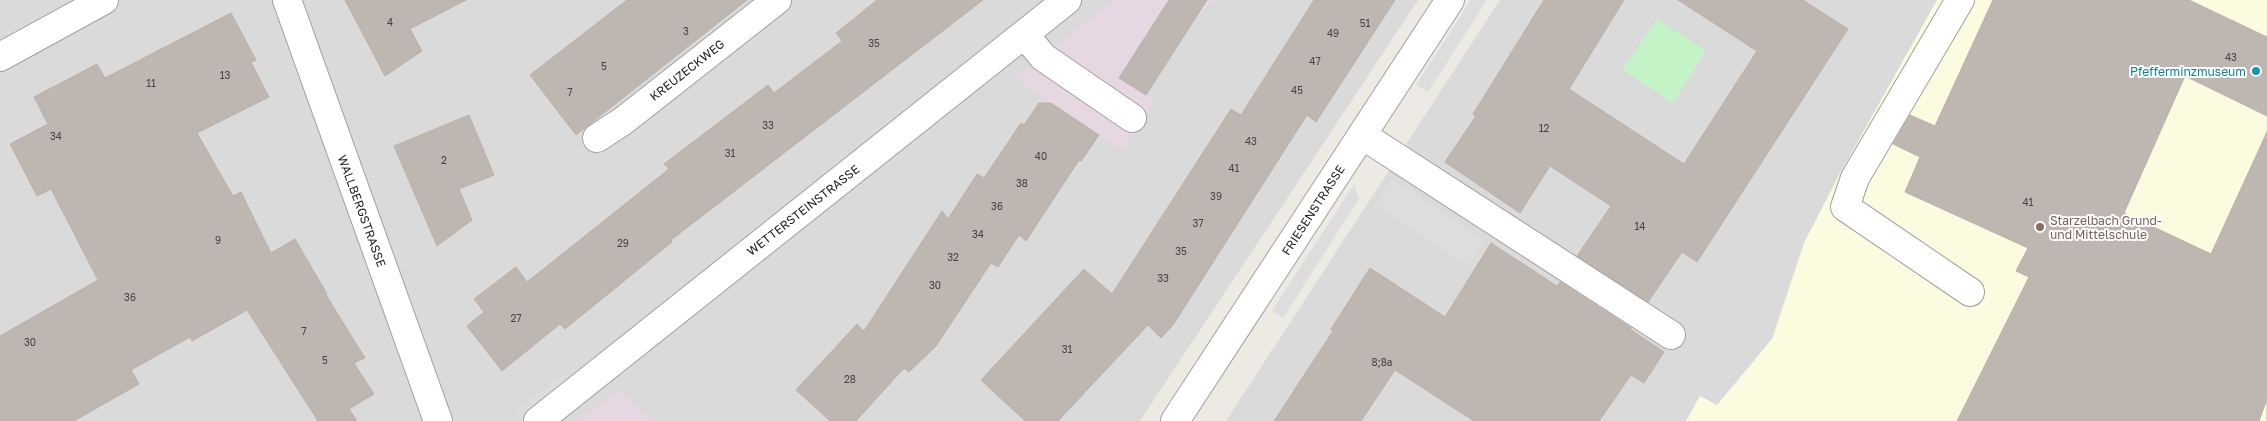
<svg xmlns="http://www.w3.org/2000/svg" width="2267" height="421" font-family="'Golos Text',sans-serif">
<rect width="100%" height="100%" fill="#edeae4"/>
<g fill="#dbdada">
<path d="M0,0H1418L1140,421H0Z"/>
<path d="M1500,0H2267V421H1226Z"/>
</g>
<g fill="#e6d7e3">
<path d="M1114,0H1215L1201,10L1146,95L1155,101L1123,151L1099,134L1081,161L1025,124L1043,97L1016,78Z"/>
<path d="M619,390L653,421H579L597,407Z"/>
</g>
<path fill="#fbfbdf" d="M1937,0H2267L2266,421H1686L1700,396L1717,405L1772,339L1804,243L1838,177Z"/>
<path fill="#c5f3c8" d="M1657,19L1706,51L1673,103L1623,70Z"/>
<g fill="#ddd">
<path d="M1471,0H1487L1428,92L1416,85Z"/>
<path d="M1392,179L1485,240L1468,266L1375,205Z"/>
<path d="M1354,184L1359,199L1283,318L1272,311Z"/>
<path d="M561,375L568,383L521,421L514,412Z"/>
</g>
<g fill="#bdb6b1" stroke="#bdb1a8">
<path d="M345,0H466L410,29L422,51L385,76Z"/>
<path d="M627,0H747L576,135L530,75Z"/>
<path d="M877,0H983L671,240L672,242L565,329L560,324L502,371L467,326L484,312L474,299L516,267L527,282L669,169L664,164L768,85L774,93L842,41L836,33Z"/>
<path d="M1169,0H1207L1146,95L1119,78Z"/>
<path d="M1314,0H1395L1316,122L1307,115L1173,325L1161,338L1148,325L1058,421H1025L981,380L1084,269L1112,294L1231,109L1241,115Z"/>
<path d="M1544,0H1624L1569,89L1684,164L1757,51L1678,0H1803L1848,29L1697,262L1682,252L1648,302L1577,256L1611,206L1550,166L1520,213L1445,162L1476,116L1473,114Z"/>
<path d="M1993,0H2189L2267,37V116L2185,76L2124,213L2211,254L2267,132V399L2259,421H1957L2029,277L2016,271L2028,248L1905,192L1920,157L1893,144L1910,115L1935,126Z"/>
<path d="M231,13L256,60L251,62L269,97L197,133L233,196L241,192L271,253L295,239L327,294L326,295L365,358L354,363L374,394L349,409L357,421H318L247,310L192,341L190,337L131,370L139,384L74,421H0V336L98,280L51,189L37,196L10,144L48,124L34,97L97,64L105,78Z"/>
<path d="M1039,103H1051L1099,135L1081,161L1079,160L1026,241L1019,235L998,267L991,263L936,346L909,372L904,368L856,421H830L796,390L857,324L864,331L942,211L948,219L977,174L984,178L1021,123L1024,125Z"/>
<path d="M469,115L494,175L459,189L472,220L437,246L394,146Z"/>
<path d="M1491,243L1557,286L1560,282L1631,328L1630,329L1664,352L1644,383L1631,375L1599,421H1474L1395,370L1361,421H1274L1333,331L1331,329L1370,268L1445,317Z"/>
</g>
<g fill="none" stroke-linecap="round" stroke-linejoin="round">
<g stroke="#a1a1a1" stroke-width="30">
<g id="minor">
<path d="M287,0L438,421"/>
<path d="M1960,0L1855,178L1845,207L1970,292"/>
<path d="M1025,35L1043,57L1132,118"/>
<path d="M0,57L104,0"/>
<path d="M1362,135L1671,335"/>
<path d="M597,138L623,121L777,0"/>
<path d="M538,421L1067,0"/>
<path d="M1175,421L1450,0"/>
</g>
</g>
<use href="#minor" stroke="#fff" stroke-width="28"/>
</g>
<circle fill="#0f9aa8" stroke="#fff" stroke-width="2" cx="2256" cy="71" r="5"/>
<circle fill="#8d6e63" stroke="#fff" stroke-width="2" cx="2040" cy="227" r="5"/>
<g text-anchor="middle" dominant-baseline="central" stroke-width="4" stroke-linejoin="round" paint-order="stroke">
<g font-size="10" fill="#454342">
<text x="390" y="22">4</text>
<text x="1365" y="23">51</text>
<text x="686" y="31">3</text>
<text x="1333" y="33">49</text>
<text x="874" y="43">35</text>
<text x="2231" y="57">43</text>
<text x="1315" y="61">47</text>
<text x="604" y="66">5</text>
<text x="225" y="75">13</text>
<text x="151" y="83">11</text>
<text x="1297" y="90">45</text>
<text x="570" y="92">7</text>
<text x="768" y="125">33</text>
<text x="1544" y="128">12</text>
<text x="56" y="136">34</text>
<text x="1251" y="141">43</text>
<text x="730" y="153">31</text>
<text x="1041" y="156">40</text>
<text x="444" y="160">2</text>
<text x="1234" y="168">41</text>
<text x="1022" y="183">38</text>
<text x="1216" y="196">39</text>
<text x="2028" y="202">41</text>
<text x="997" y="206">36</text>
<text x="1198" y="223">37</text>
<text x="1640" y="226">14</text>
<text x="978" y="234">34</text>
<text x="218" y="240">9</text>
<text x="623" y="243">29</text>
<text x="1181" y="251">35</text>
<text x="953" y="257">32</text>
<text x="1163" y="278">33</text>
<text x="935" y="285">30</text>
<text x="130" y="297">36</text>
<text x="516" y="318">27</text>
<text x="304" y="331">7</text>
<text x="30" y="342">30</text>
<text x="1067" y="349">31</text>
<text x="325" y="360">5</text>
<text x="1382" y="362">8;8a</text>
<text x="850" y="379">28</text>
</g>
<g font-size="12" fill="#1d1d1d" stroke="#fff">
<text transform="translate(687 70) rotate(-38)">KREUZECKWEG</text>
<text transform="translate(803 210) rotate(-38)">WETTERSTEINSTRASSE</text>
<text transform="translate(1313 210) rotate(-57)">FRIESENSTRASSE</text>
<text transform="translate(362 211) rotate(70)">WALLBERGSTRASSE</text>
</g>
<g font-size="12" fill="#0d838f" stroke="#fff" text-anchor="end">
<text x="2246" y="71">Pfefferminzmuseum</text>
</g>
<g font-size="12" fill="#785e54" stroke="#fff" text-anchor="start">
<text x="2050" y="220">Starzelbach Grund-<tspan x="2050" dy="14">und Mittelschule</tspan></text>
</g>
</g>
</svg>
